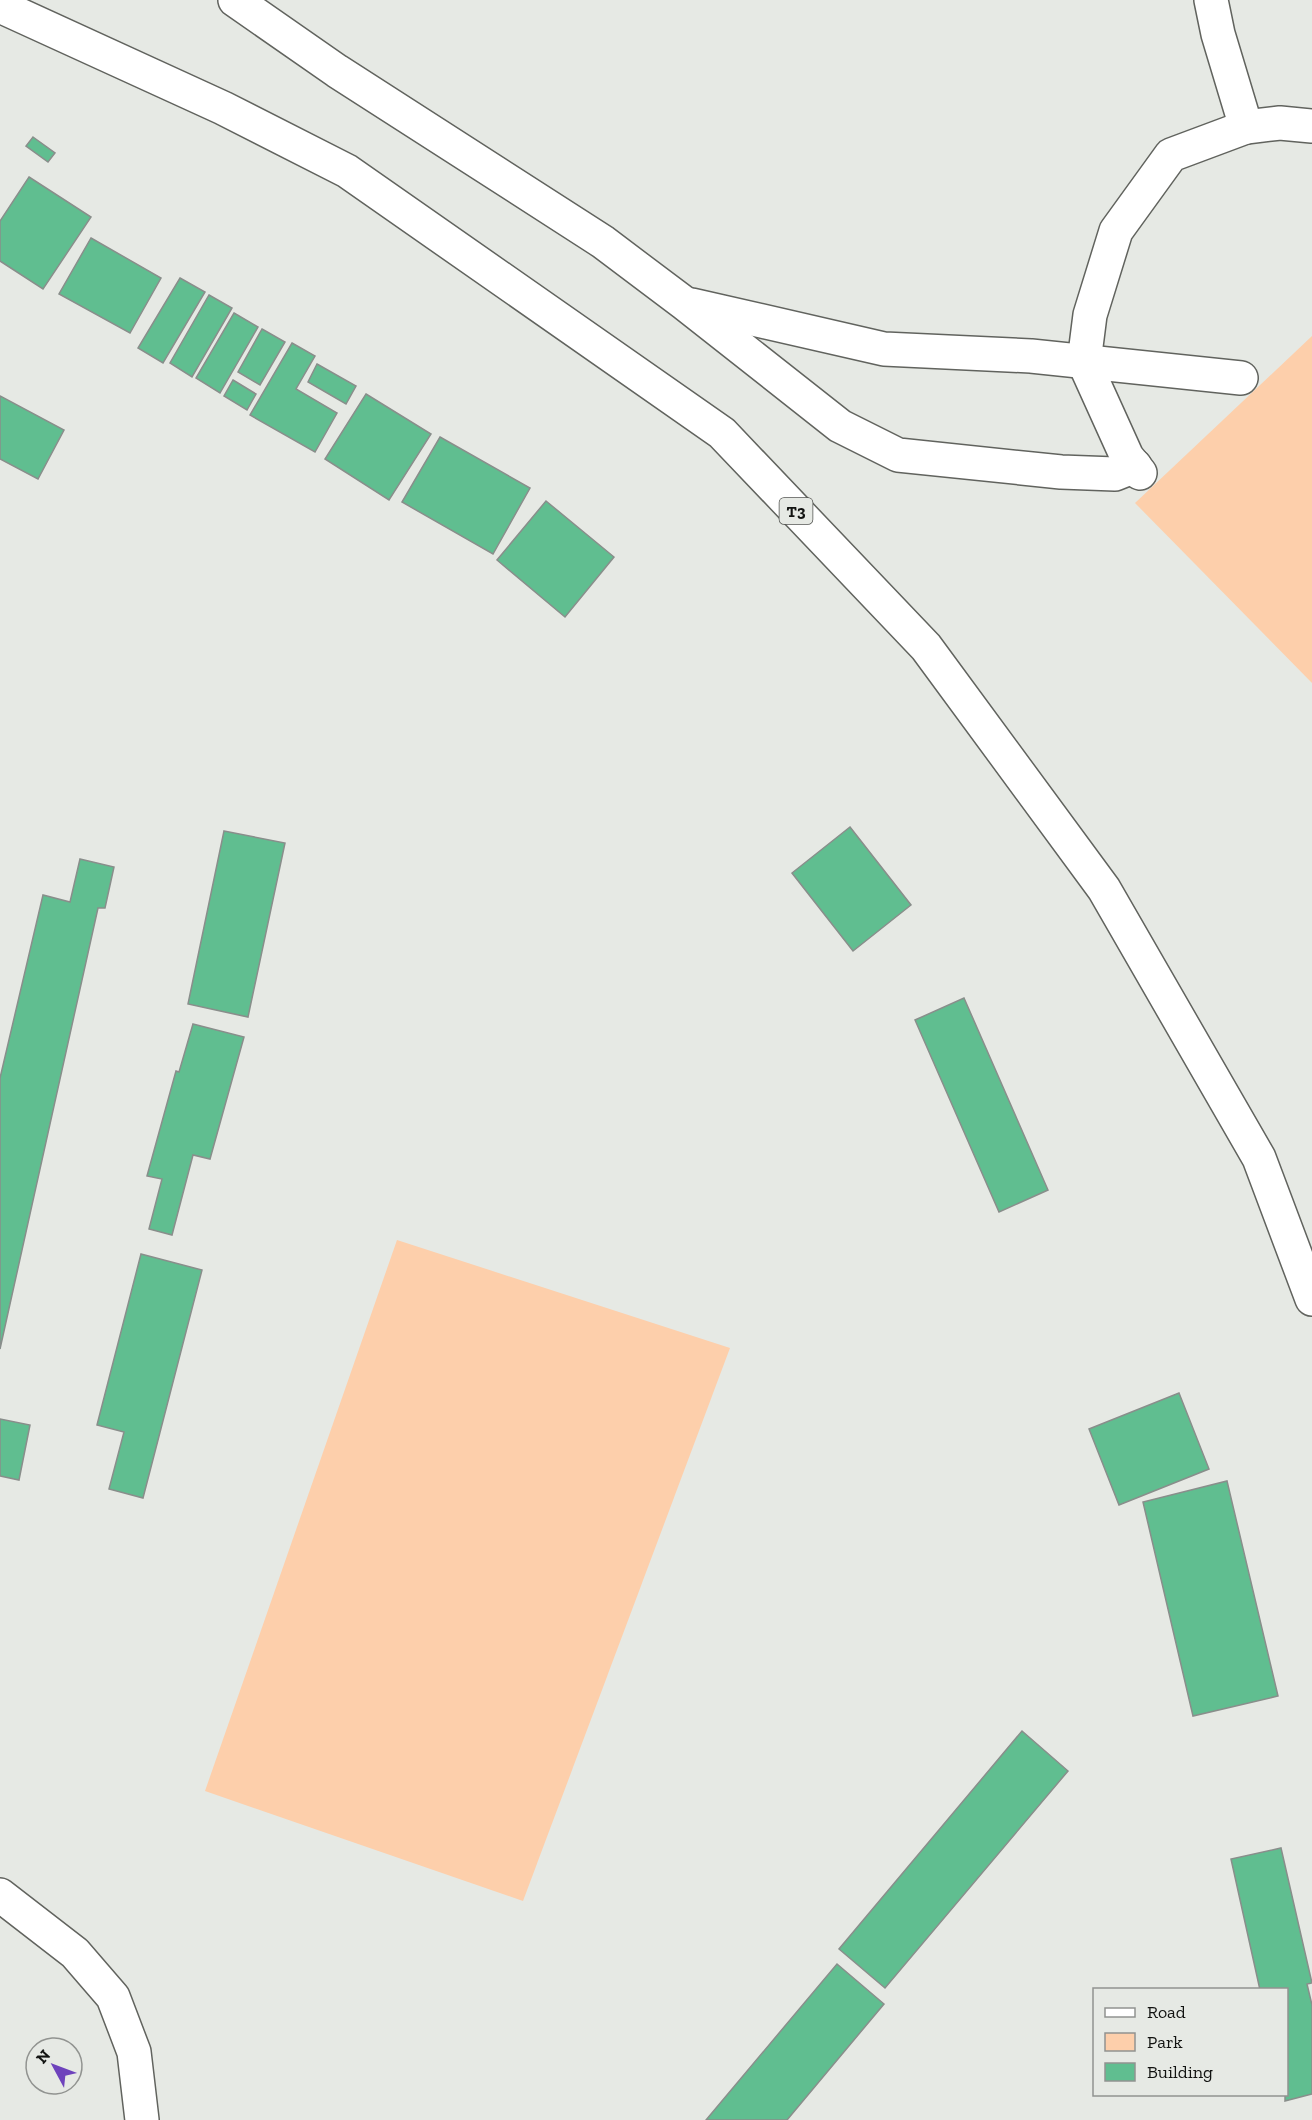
<svg xmlns="http://www.w3.org/2000/svg" width="1312" height="2120" font-family="'Zilla Slab',serif">
<rect width="100%" height="100%" fill="#e6e9e4"/>
<g fill="#fdcfab">
<path d="M1312,336V683L1135,503Z"/>
<path d="M397,1240L730,1348L523,1901L205,1791Z"/>
</g>
<g fill="#60be90" stroke="#898e8b" stroke-width="1.5">
<path d="M33,137L55,153L48,162L26,146Z"/>
<path d="M29,177L91,217L43,289L0,261V221Z"/>
<path d="M91,238L161,278L130,333L59,294Z"/>
<path d="M180,278L205,292L163,363L138,348Z"/>
<path d="M209,295L232,308L192,377L170,363Z"/>
<path d="M234,313L258,327L220,393L196,378Z"/>
<path d="M262,329L285,342L260,385L238,372Z"/>
<path d="M292,343L315,356L296,389L337,413L315,452L250,415Z"/>
<path d="M317,364L356,386L346,404L308,382Z"/>
<path d="M233,380L256,394L247,410L224,396Z"/>
<path d="M366,394L431,434L389,500L325,459Z"/>
<path d="M0,396L64,430L38,479L0,459Z"/>
<path d="M440,437L530,488L493,554L402,502Z"/>
<path d="M546,501L614,557L565,617L497,560Z"/>
<path d="M850,827L911,905L853,951L792,873Z"/>
<path d="M224,831L285,843L248,1017L188,1004Z"/>
<path d="M80,859L114,867L105,908H98L0,1349V1078L43,895L70,902Z"/>
<path d="M964,998L1048,1190L999,1212L915,1020Z"/>
<path d="M193,1024L244,1037L210,1159L193,1155L172,1235L149,1229L162,1179L147,1176L176,1071L179,1072Z"/>
<path d="M141,1254L202,1270L143,1498L109,1489L124,1432L97,1425Z"/>
<path d="M1179,1393L1209,1469L1119,1505L1089,1429Z"/>
<path d="M0,1419L30,1425L19,1480L0,1476Z"/>
<path d="M1227,1481L1278,1696L1193,1716L1143,1502Z"/>
<path d="M1022,1731L1068,1771L885,1988L839,1949Z"/>
<path d="M1281,1848L1312,1983L1307,1984L1312,2005V2094L1285,2101L1286,1990H1260L1231,1859Z"/>
<path d="M837,1964L884,2004L787,2120H706Z"/>
</g>
<g fill="none" stroke-linecap="round" stroke-linejoin="round">
<g stroke="#61635e" stroke-width="36">
<g id="minor">
<path d="M235,0L337,71L603,242L684,303L840,426L898,455L1061,472L1115,474L1135,466"/>
<path d="M1246,127L1280,123L1312,126"/>
<path d="M692,305L884,349L1031,356L1241,378"/>
<path d="M1140,473L1127,457L1084,362L1090,315L1116,231L1171,155L1246,127L1218,34L1211,0"/>
</g>
</g>
<g stroke="#61635e" stroke-width="36">
<path id="tertiary" d="M0,1895L75,1953L113,1997L134,2052L142,2120"/>
</g>
<g stroke="#61635e" stroke-width="36">
<path id="trunk" d="M0,6L223,108L347,171L722,433L926,647L1104,889L1259,1158L1312,1299"/>
</g>
<use href="#minor" stroke="#fff" stroke-width="33"/>
<use href="#tertiary" stroke="#fff" stroke-width="33"/>
<use href="#trunk" stroke="#fff" stroke-width="33"/>
</g>
<g text-anchor="middle" dominant-baseline="central" stroke-width="4.5" stroke-linejoin="round" paint-order="stroke">
<rect fill="#e6e9e4" stroke="#525350" stroke-width="1.5" x="779.5" y="498" width="33" height="26" rx="4.5"/>
<g font-size="16" font-weight="bold" fill="#121311">
<text x="796" y="511">T3</text>
</g>
</g>
<rect x="1093" y="1988" width="195" height="108" fill="#e6e9e4" stroke="#919390" stroke-width="1.5"/>
<rect x="1105" y="2008" width="30" height="9" fill="#ffffff" stroke="#919390" stroke-width="1.5"/>
<text x="1147" y="2018" font-size="18" fill="#121311">Road</text>
<rect x="1105" y="2033" width="30" height="18" fill="#fdcfab" stroke="#919390" stroke-width="1.5"/>
<text x="1147" y="2048" font-size="18" fill="#121311">Park</text>
<rect x="1105" y="2063" width="30" height="18" fill="#60be90" stroke="#919390" stroke-width="1.5"/>
<text x="1147" y="2078" font-size="18" fill="#121311">Building</text>
<g transform="translate(54 2066) rotate(311)"><circle r="28" fill="#e6e9e4" stroke="#919390" stroke-width="1.5"/>
<path d="M0-4.5L10 22L0 15L-10 22Z" fill="#6e43bc"/>
<text y="-9" font-size="16" font-weight="bold" text-anchor="middle" fill="#121311">N</text>
</g>
</svg>
